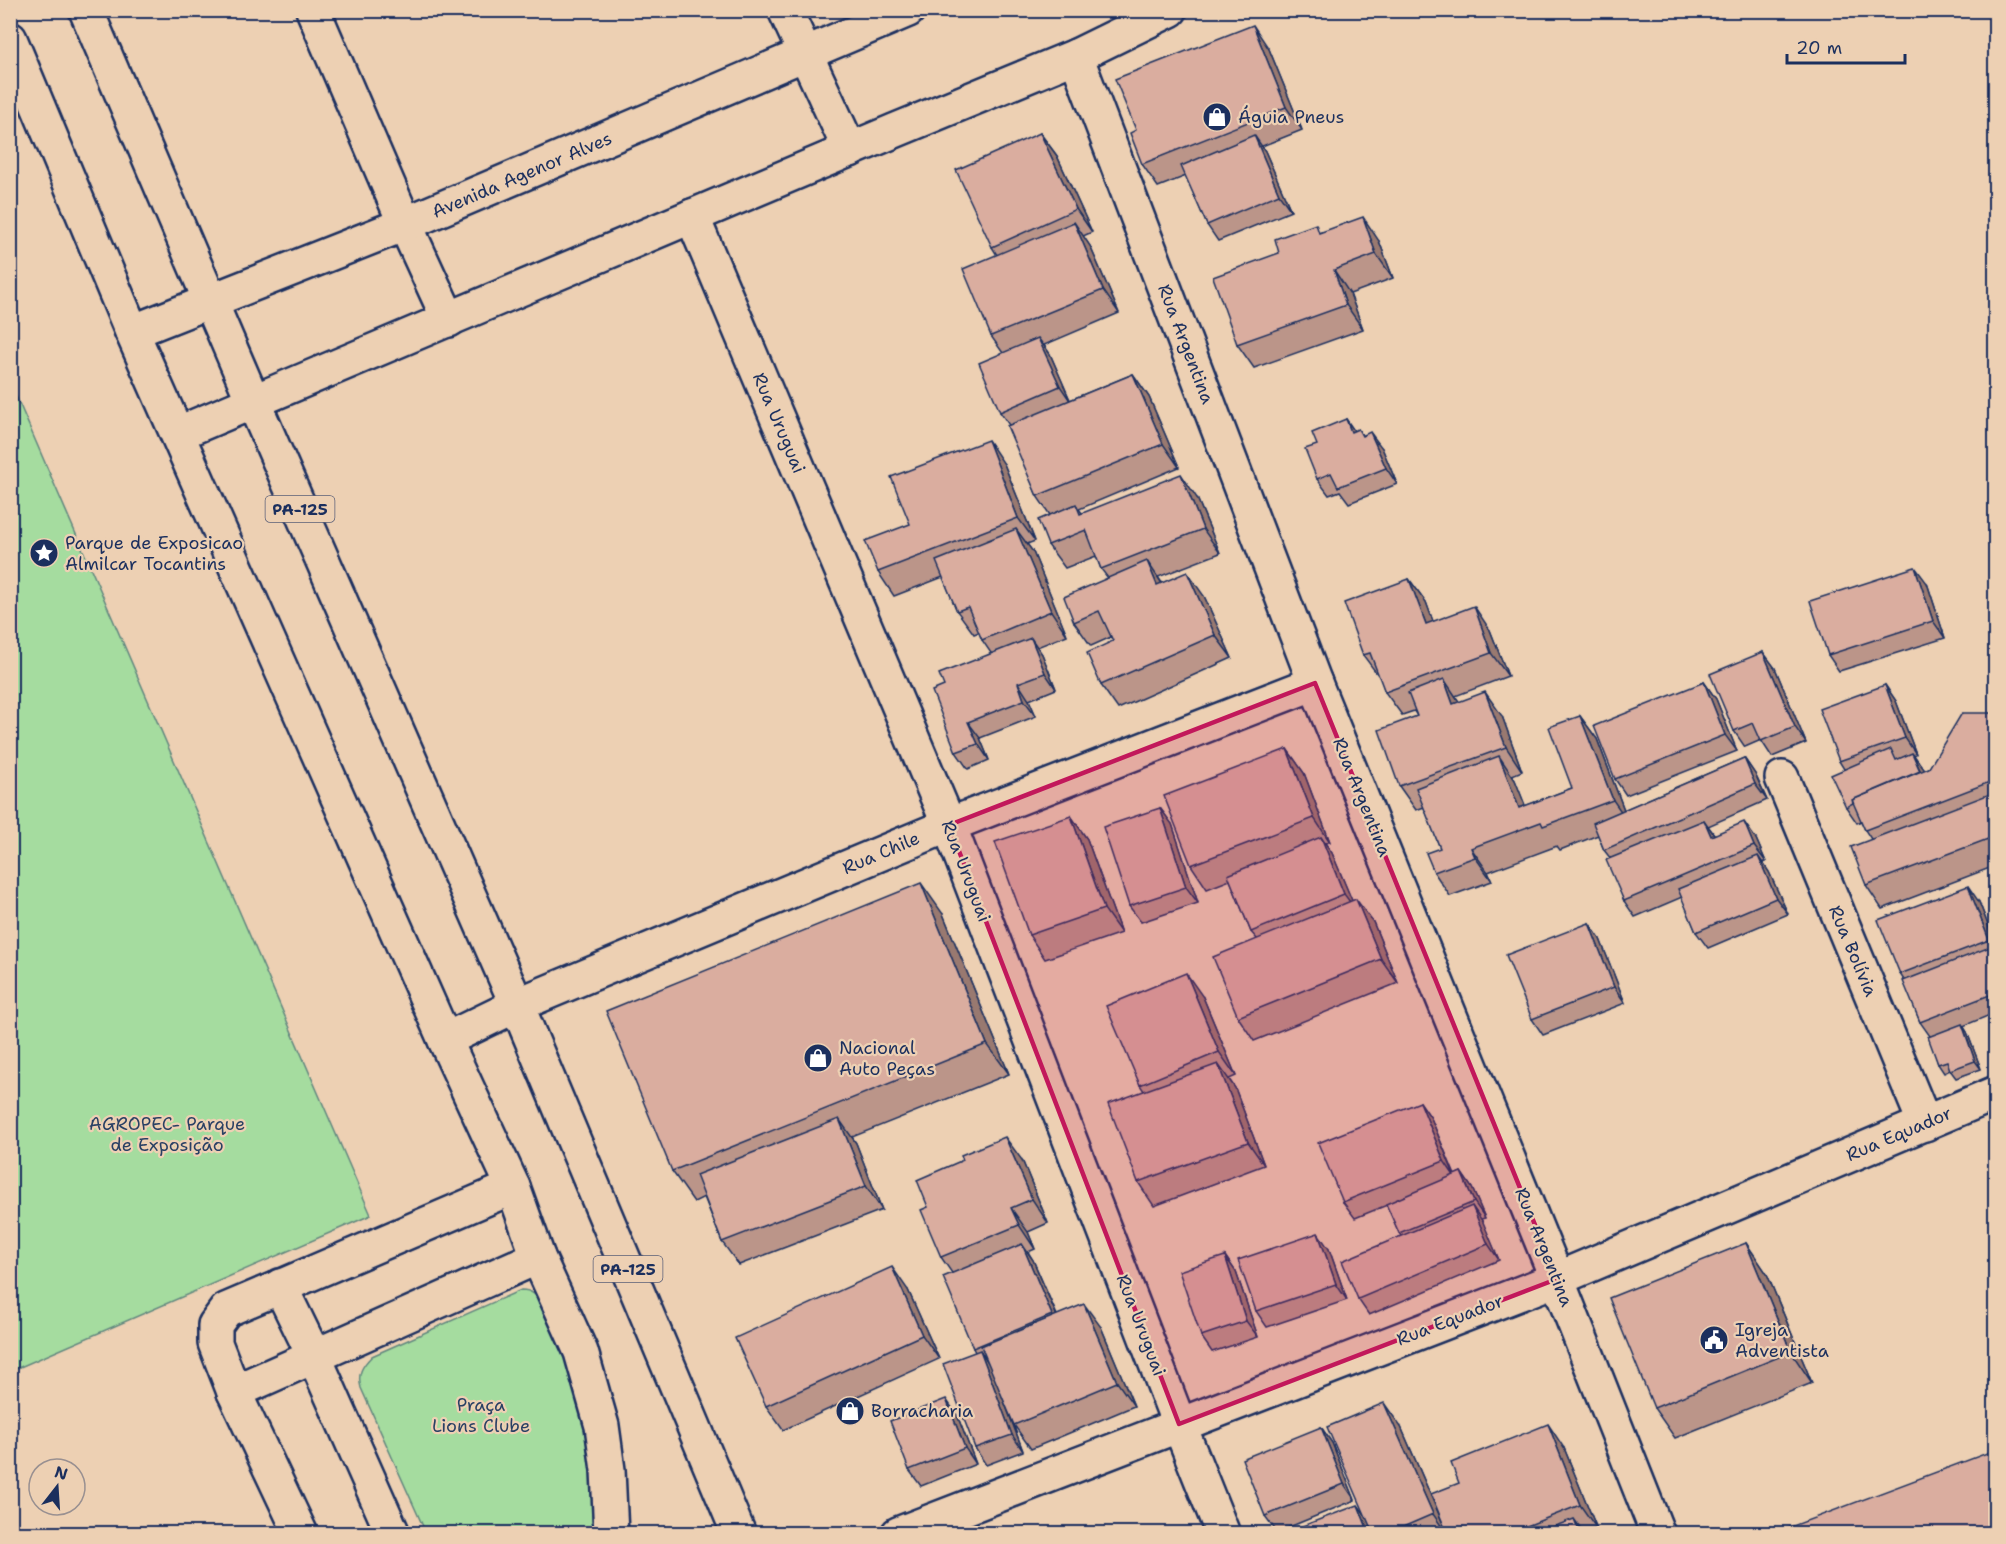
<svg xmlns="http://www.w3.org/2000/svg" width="2006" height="1544" font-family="'Shantell Sans',sans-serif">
<rect width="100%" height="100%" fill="#edd0b3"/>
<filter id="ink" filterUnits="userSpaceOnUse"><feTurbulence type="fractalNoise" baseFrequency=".0167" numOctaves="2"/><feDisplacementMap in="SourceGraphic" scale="12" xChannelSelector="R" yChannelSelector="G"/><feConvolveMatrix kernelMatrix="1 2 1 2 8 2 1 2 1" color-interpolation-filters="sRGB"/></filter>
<g filter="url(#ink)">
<g fill="#a5dc9f" stroke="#60867e" stroke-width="1.5">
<path d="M10,382L371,1215L11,1371H10Z"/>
<path d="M521,1290C532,1290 536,1295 542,1304C564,1357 590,1411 595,1469C596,1491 596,1512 596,1533H426L361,1388C357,1374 362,1366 372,1356Z"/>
</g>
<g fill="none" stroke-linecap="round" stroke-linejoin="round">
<g stroke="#1b2f5e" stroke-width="38">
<g id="minor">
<path d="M313,10L405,224L449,320"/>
<path d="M785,10L850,150"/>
<path d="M1076,56L1315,683L1557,1279L1658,1534"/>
<path d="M692,216L949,825L1179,1424L1223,1534"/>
<path d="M132,332L405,224L908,10"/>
<path d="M179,433L894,131L1076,56L1170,10"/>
<path d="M1782,778L1925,1124"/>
<path d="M445,1040L517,1005L949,825L1315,683"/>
<path d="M280,1286L314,1356L393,1534"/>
<path d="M234,1392L538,1257"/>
<path d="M301,1534L234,1392L215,1343V1325L226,1310L513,1187"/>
<path d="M898,1534L1557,1279L1996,1093"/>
</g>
</g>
<g stroke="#1b2f5e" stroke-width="38">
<g id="major">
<path d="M86,10L253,401L517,1005L739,1534"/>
<path d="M10,39L132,332L445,1040L513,1187L538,1257L581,1352L602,1426L608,1470L611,1534"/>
</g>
</g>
<use href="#minor" stroke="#edd0b3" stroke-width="33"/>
<use href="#major" stroke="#edd0b3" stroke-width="33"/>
</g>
<g fill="#bb9589" stroke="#1b2f5e" stroke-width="1.5">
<path d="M1269,49L1302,130L1262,146L1265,151L1291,211L1218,241L1207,225L1186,176L1158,187L1142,164L1136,130Z"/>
<path d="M1040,133L1057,156L1092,232L1083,236L1090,246L1119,313L1044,345L1050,354L1070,400L1133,374L1149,397L1179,467L1079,509L1082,513L1197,498L1220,553L1158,577L1162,583L1204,596L1232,658L1118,709L1101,685L1113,641L1111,637L1091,646L1074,622L1108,578L1101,569L1096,556L1065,568L1048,545L1050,515L1037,496L1009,425L1000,412L1003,353L991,336L997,255L992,247Z"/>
<path d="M1321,232L1379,241L1393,278L1350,294L1363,329L1254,368L1237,344L1279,253Z"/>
<path d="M1346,419L1354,431L1358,429L1362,435L1382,448L1397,484L1349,503L1340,491L1329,495L1317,479V445Z"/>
<path d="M1004,464L1035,541L1027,544L1033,552L1067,635L1037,647L1042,654L1056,689L1029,700L1036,716L980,738L989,760L968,769L956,752L944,686L991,653L982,640L979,632L974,634L957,611L943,577L894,596L878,572L910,524Z"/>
<path d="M1409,579L1426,602L1433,622L1490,630L1508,676L1455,696L1459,702L1502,716L1522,771L1512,775L1515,780L1525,806L1572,788L1580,716L1597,739L1624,810L1744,758L1755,774L1767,800L1708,826L1714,834L1756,839L1766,862L1763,863L1769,872L1788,914L1708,948L1696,932L1682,897L1635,917L1624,901L1611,859L1604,850L1598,835L1560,850L1557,846L1488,872L1492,881L1450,896L1434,872L1440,848L1424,807L1416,810L1399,786L1417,716L1414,711L1402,715L1385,692L1381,679L1363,655Z"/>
<path d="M1927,583L1945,638L1839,671L1828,655Z"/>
<path d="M1763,652L1775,668L1806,743L1772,757L1761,740L1745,747L1734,731Z"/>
<path d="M1704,682L1716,699L1737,751L1626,795L1615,779Z"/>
<path d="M1885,685L1896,701L1916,754L1914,755L1924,770L1929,768L1995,713V866L1882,909L1866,885L1871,839L1865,830L1861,821L1857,823L1846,807L1844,769L1839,761Z"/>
<path d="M1287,749L1304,773L1330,842L1325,843L1332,853L1352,901L1373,922L1398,983L1254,1041L1238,1017L1257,939L1251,932L1230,880L1207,889L1191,865Z"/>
<path d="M1160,808L1172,824L1198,903L1141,922L1129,906Z"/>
<path d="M1071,816L1087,839L1121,933L1045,959L1029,935Z"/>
<path d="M1979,902L1995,943V1013L1963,1026L1967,1032L1981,1069L1956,1078L1950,1070L1944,1073L1938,1064L1930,1036L1920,1022L1904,980L1900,974Z"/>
<path d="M943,914L1009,1074L852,1137L856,1143L882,1210L739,1265L722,1242L704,1197L694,1202L672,1171Z"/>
<path d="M1589,923L1600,939L1625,1003L1543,1035L1532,1019Z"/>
<path d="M1203,997L1236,1076L1229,1079L1235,1088L1264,1165L1154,1206L1138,1182L1144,1091L1140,1085Z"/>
<path d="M1420,1102L1431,1118L1455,1175L1461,1172L1472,1188L1485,1218L1481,1219L1499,1260L1369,1315L1358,1299L1401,1236L1399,1233L1387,1205L1355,1218L1343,1202Z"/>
<path d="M1022,1160L1048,1223L1028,1232L1035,1249L1028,1252L1033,1260L1057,1315L1101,1327L1134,1406L1031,1449L1014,1425L1005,1402L1023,1451L986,1465L975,1448V1352L973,1348L952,1273L941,1257Z"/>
<path d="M1746,1243L1767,1274L1812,1383L1675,1438L1654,1408Z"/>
<path d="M1329,1249L1347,1300L1267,1327L1256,1311Z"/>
<path d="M1225,1256L1236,1272L1258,1337L1212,1352L1201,1336Z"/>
<path d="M908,1290L939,1359L783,1430L766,1406Z"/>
<path d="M957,1415L976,1464L921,1486L909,1470Z"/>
<path d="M1321,1427L1332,1443L1355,1500L1277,1532L1265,1516Z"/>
<path d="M1401,1427L1447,1533H1284L1364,1514Z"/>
<path d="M1564,1448L1597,1529L1586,1533H1447Z"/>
</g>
<g fill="#99796f" stroke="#1b2f5e" stroke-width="1.5">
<path d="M1253,25L1269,49L1302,130L1286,107Z"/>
<path d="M1040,133L1057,156L1092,232L1076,209Z"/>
<path d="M1254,135L1265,151L1291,211L1279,194Z"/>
<path d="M1363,217L1379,241L1393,278L1376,254Z"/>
<path d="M1074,222L1090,246L1119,313L1103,290Z"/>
<path d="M1334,270L1350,294L1363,329L1346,305Z"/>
<path d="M1038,338L1050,354L1071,402L1060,386Z"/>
<path d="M1133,374L1149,397L1179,467L1163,444Z"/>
<path d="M1346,419L1357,435L1351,432Z"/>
<path d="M1370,432L1382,448L1397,484L1386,468Z"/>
<path d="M988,440L1004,464L1035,541L1018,518Z"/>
<path d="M1181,474L1197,498L1220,553L1203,529Z"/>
<path d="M1016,529L1033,552L1067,635L1051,611Z"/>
<path d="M1147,561L1163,585H1157Z"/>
<path d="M1915,567L1927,583L1945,638L1933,621Z"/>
<path d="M1187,572L1204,596L1232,658L1215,635Z"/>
<path d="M1409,579L1426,602L1443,648L1426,624Z"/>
<path d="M1474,606L1490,630L1508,676L1491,653Z"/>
<path d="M1031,638L1042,654L1056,689L1045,673Z"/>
<path d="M1763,652L1775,668L1806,743L1795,727Z"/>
<path d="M1444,679L1460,703L1453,704Z"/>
<path d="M1704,682L1716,699L1737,751L1725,735Z"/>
<path d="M1018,683L1029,700L1036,716L1024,700Z"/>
<path d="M1885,685L1896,701L1916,754L1905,738Z"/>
<path d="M1485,692L1502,716L1522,771L1506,747Z"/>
<path d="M1580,716L1597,739L1629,823L1613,800Z"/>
<path d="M968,722L980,738L989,760L978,744Z"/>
<path d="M1287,749L1304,773L1330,842L1314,818Z"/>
<path d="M1912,753L1924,769L1933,791L1922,774Z"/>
<path d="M1499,756L1515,780L1533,825L1519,808Z"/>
<path d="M1744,758L1755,774L1767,800L1755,784Z"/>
<path d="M1160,808L1172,824L1198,903L1186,887Z"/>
<path d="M1071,816L1087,839L1121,933L1104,909Z"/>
<path d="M1704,820L1715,836H1711Z"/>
<path d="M1744,822L1756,839L1766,862L1754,846Z"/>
<path d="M1321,837L1332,853L1356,910L1344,894Z"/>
<path d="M1471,848L1488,872L1492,881L1475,857Z"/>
<path d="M1758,856L1769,872L1788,914L1776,898Z"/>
<path d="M921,883L943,914L1009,1074L987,1044Z"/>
<path d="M1968,886L1979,902L1995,943V949L1989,940Z"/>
<path d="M1356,899L1373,922L1398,983L1381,959Z"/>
<path d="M1589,923L1600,939L1625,1003L1614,987Z"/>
<path d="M1186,973L1203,997L1236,1076L1219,1052Z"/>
<path d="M1962,1024L1967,1032L1981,1069L1975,1061Z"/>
<path d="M1218,1064L1235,1088L1264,1165L1248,1142Z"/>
<path d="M1420,1102L1431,1118L1455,1177L1444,1161Z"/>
<path d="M839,1119L856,1143L882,1210L866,1186Z"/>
<path d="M1005,1137L1022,1160L1048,1223L1032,1199Z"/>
<path d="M1461,1172L1472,1188L1485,1218L1474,1202Z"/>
<path d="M1472,1206L1483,1222L1499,1260L1488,1244Z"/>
<path d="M1011,1208L1028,1232L1035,1249L1019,1225Z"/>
<path d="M1318,1233L1329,1249L1347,1300L1336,1284Z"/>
<path d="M1746,1243L1767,1274L1812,1383L1791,1352Z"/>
<path d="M1022,1244L1033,1260L1063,1331L1052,1315Z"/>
<path d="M1225,1256L1236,1272L1258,1337L1246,1321Z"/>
<path d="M892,1267L908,1290L939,1359L922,1335Z"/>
<path d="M1084,1304L1101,1327L1134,1406L1117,1382Z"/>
<path d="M980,1350L991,1367L1023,1451L1012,1435Z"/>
<path d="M946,1399L957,1415L976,1464L965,1448Z"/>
<path d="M1384,1403L1401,1427L1447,1533H1446L1433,1514Z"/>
<path d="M1548,1424L1564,1448L1597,1529L1580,1505Z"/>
<path d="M1321,1427L1332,1443L1355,1500L1344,1484Z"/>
<path d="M1358,1505L1370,1521L1374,1533H1369Z"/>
<path d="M1574,1519L1584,1533H1580Z"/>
</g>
<g fill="#daad9f" stroke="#1b2f5e" stroke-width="1.5">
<path d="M1253,25L1286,107L1142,164L1130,133L1136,130L1115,79Z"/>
<path d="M1040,133L1076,209L992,247L956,170Z"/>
<path d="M1254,135L1279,194L1207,225L1181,166Z"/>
<path d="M1363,217L1376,254L1334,270L1346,305L1237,344L1213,277L1279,253L1275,239L1316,224L1319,233Z"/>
<path d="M1074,222L1103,290L991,336L963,269Z"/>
<path d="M1038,338L1060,386L1000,412L979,363Z"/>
<path d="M1133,374L1163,444L1037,496L1007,426Z"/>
<path d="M1346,419L1351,432L1358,429L1362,436L1370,432L1386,468L1338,487L1331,473L1317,479L1305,449L1317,445L1312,433Z"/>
<path d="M988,440L1018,518L878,572L865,541L910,524L891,477Z"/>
<path d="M1181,474L1203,529L1101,569L1086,530L1048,545L1038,520L1076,504L1080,514Z"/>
<path d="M1016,529L1051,611L982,640L968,607L957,611L936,561Z"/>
<path d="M1147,561L1157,585L1187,572L1215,635L1101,685L1087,653L1113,641L1099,611L1074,622L1064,597Z"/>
<path d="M1915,567L1933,621L1828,655L1810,601Z"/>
<path d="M1409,579L1426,624L1474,606L1491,653L1385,692L1370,653L1363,655L1344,603Z"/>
<path d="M1031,638L1045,673L1018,683L1024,700L968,722L978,744L956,752L932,691L944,686L939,674Z"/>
<path d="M1763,652L1795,727L1761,741L1753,723L1734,731L1710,674Z"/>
<path d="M1444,679L1453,704L1485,692L1506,747L1399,786L1379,730L1417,716L1408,693Z"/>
<path d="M1704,682L1725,735L1615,779L1594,726Z"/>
<path d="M1885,685L1905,738L1839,761L1819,709Z"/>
<path d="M1962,713H1995V780L1865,830L1852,800L1929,768Z"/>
<path d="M1580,716L1613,800L1543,826L1541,822L1471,848L1475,857L1434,872L1426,853L1440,848L1416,788L1499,756L1519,808L1572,788L1549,727Z"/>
<path d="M1287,749L1314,818L1191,865L1164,796Z"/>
<path d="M1891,749L1896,760L1912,753L1920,771L1852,800L1853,803L1846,807L1831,775Z"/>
<path d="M1744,758L1755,784L1604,850L1593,823Z"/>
<path d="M1995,792V854H1994L1988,839L1866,885L1851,847Z"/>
<path d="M1160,808L1186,887L1129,906L1103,827Z"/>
<path d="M1071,816L1104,909L1029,935L995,842Z"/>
<path d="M1704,820L1711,836L1744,822L1754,846L1624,901L1606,860Z"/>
<path d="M1321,837L1344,894L1251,932L1228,875Z"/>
<path d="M1758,856L1776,898L1696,932L1678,889Z"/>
<path d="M921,883L987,1044L672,1171L606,1011Z"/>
<path d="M1968,886L1989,940L1900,974L1878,920Z"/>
<path d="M1356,899L1381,959L1238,1017L1213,957Z"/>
<path d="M1589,923L1614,987L1532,1019L1506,955Z"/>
<path d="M1995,945V993L1920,1022L1903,981Z"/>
<path d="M1186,973L1219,1052L1140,1085L1106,1006Z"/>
<path d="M1962,1024L1975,1061L1950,1070L1947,1061L1938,1064L1928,1037Z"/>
<path d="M1218,1064L1248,1142L1138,1182L1108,1104Z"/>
<path d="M1420,1102L1444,1161L1343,1202L1318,1143Z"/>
<path d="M839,1119L866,1186L722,1242L696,1175Z"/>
<path d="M1005,1137L1032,1199L1011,1208L1019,1225L941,1257L921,1210L928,1207L917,1180L963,1160L961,1155Z"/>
<path d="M1461,1172L1474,1202L1399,1233L1386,1204Z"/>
<path d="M1472,1206L1488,1244L1358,1299L1342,1261Z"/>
<path d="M1318,1233L1336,1284L1256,1311L1238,1260Z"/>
<path d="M1746,1243L1791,1352L1654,1408L1609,1298Z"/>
<path d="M1022,1244L1052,1315L973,1348L943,1277Z"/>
<path d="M1225,1256L1246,1321L1201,1336L1179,1271Z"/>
<path d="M892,1267L922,1335L766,1406L735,1338Z"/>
<path d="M1084,1304L1117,1382L1014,1425L981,1346Z"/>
<path d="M980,1350L1012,1435L975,1448L943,1364Z"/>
<path d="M946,1399L965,1448L909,1470L890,1421Z"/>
<path d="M1384,1403L1433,1514L1389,1533H1373L1327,1427Z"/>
<path d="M1548,1424L1580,1505L1509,1533H1447L1431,1494L1459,1483L1451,1463Z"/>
<path d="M1321,1427L1344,1484L1265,1516L1242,1459Z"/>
<path d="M1995,1450V1533H1784L1782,1530Z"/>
<path d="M1358,1505L1369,1533H1284Z"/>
<path d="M1574,1519L1580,1533H1537Z"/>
</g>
</g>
<path fill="#c2185b" fill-opacity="0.2" stroke="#c2185b" stroke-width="4.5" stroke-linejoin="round" d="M1315,683L1557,1279L1179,1424L949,825Z"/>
<defs>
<g id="shop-disc" transform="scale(1.5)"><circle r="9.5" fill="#1b2f5e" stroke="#edd0b3"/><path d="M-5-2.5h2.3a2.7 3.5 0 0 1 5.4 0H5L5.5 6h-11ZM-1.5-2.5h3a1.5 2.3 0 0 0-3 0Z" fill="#fff"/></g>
<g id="sight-disc" transform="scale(1.5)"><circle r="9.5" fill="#1b2f5e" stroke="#edd0b3"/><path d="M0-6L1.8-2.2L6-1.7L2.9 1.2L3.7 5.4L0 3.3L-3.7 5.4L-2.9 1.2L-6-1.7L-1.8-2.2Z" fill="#fff"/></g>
<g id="civic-disc" transform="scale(1.5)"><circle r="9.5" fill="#1b2f5e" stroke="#edd0b3"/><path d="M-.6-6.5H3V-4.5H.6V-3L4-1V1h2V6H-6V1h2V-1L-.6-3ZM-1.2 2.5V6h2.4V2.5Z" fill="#fff"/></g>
</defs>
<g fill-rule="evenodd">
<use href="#shop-disc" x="1217" y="117"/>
<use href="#sight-disc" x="44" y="553"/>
<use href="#shop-disc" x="818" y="1058"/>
<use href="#civic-disc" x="1714" y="1340"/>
<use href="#shop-disc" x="850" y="1411"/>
</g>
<g text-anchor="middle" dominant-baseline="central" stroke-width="4.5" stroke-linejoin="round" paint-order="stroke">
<g fill="#edd0b3" stroke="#5a5f78" stroke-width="1.5">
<rect x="265.5" y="496" width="69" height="26" rx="4.5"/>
<rect x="593.5" y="1256" width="69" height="26" rx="4.5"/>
</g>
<g font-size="16" font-weight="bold" fill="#1b2f5e">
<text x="300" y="509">PA-125</text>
<text x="628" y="1269">PA-125</text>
</g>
<g font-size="18" fill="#1b2f5e" stroke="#edd0b3" text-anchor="start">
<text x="1238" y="117">Águia Pneus</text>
<text x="65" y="543">Parque de Exposicao<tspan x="65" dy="21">Almilcar Tocantins</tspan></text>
<text x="839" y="1048">Nacional<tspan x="839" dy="21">Auto Peças</tspan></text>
<text x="1735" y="1330">Igreja<tspan x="1735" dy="21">Adventista</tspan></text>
<text x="871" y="1411">Borracharia</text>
</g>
<g font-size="18" fill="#1b2f5e" stroke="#edd0b3">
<text transform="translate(522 175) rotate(-23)">Avenida Agenor Alves</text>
<text transform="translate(1186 344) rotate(69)">Rua Argentina</text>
<text transform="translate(779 423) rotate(67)">Rua Uruguai</text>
<text transform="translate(1362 797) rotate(68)">Rua Argentina</text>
<text transform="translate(881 853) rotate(-23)">Rua Chile</text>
<text transform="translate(966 871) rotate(69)">Rua Uruguai</text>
<text transform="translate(1853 951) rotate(67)">Rua Bolívia</text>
<text transform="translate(1899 1134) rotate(-23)">Rua Equador</text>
<text transform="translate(1544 1247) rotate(68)">Rua Argentina</text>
<text transform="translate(1450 1320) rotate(-21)">Rua Equador</text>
<text transform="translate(1141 1325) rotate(69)">Rua Uruguai</text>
</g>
<g font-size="18" fill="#294064" stroke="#edd0b3">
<text x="167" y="1124">AGROPEC- Parque<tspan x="167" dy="21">de Exposição</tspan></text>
<text x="481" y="1405">Praça<tspan x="481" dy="21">Lions Clube</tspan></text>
</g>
</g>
<rect width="2006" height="1544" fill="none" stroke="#edd0b3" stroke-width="36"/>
<rect x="18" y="18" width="1970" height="1508" fill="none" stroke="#1b2f5e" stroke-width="2" filter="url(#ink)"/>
<g transform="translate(57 1487) rotate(17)"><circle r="28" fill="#edd0b3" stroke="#999091" stroke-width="1.5"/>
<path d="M0-4.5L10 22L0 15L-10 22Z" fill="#1b2f5e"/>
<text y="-9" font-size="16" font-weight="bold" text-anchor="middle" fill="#1b2f5e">N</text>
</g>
<path d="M1787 54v9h118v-9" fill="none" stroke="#1b2f5e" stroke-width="3"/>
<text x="1796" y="54" font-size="18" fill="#1b2f5e" stroke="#edd0b3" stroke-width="4.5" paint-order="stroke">20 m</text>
</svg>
